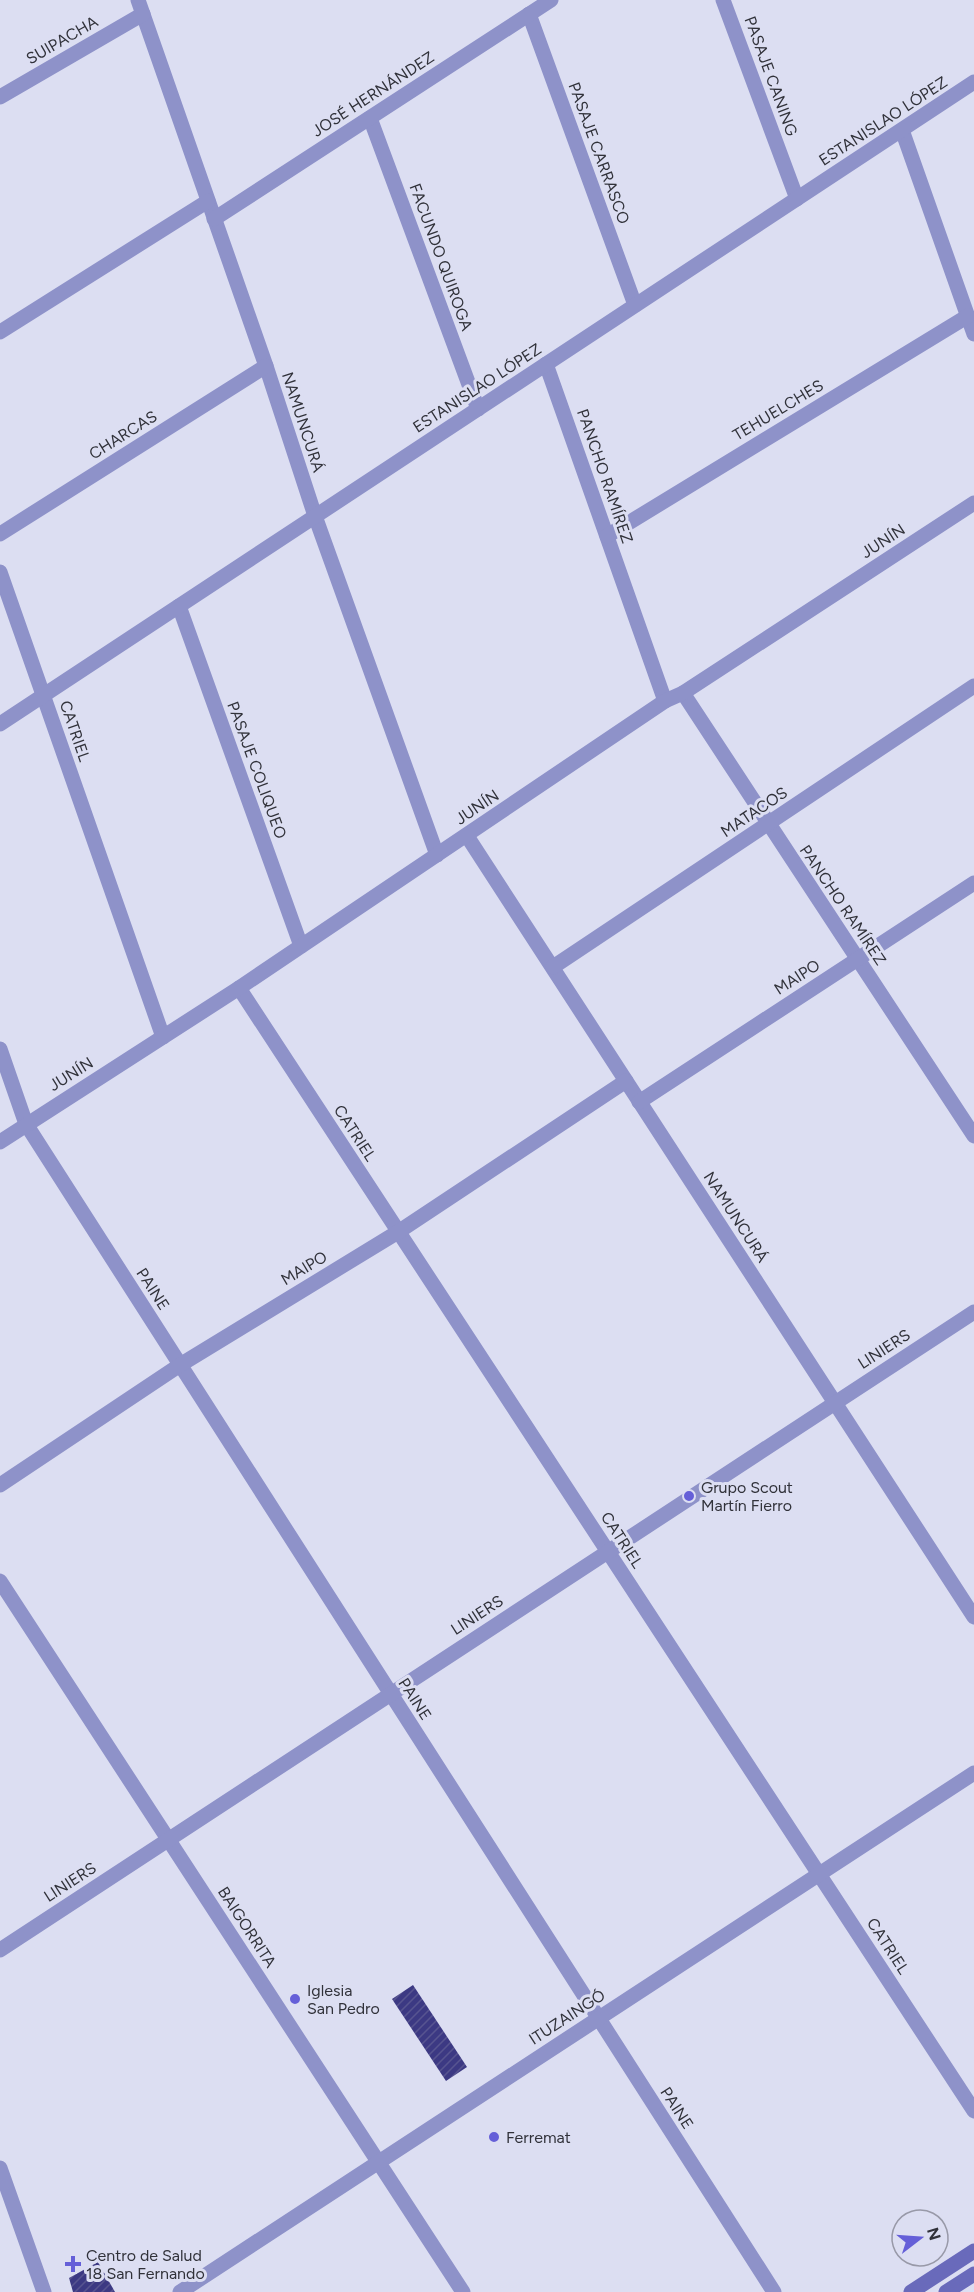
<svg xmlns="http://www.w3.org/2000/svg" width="974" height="2292" font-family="Figtree,sans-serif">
<defs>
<pattern id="building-hatch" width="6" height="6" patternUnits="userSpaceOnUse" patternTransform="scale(1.5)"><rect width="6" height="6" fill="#3c3983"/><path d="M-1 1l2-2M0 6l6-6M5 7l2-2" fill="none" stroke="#575490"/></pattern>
</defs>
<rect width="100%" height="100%" fill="#dcdef2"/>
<g fill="url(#building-hatch)">
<path d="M413,1985L467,2067L446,2081L392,1999Z"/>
<path d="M98,2262L115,2292H73L69,2278Z"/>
</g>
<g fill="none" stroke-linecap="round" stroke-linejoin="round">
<g stroke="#8e92c9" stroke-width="15">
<path d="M138,0L266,366L315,516L437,855"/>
<path d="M723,0L797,199"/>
<path d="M529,14L635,305"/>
<path d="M0,97L143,14"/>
<path d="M370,118L478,409"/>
<path d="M902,130L974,334"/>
<path d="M214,219L551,0"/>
<path d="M0,332L208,201"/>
<path d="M546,364L665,701"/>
<path d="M0,534L266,366"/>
<path d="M607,536L968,316"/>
<path d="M0,572L163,1037"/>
<path d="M179,606L301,946"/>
<path d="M683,693L974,1136"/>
<path d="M0,724L974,82"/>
<path d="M467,836L974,1617"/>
<path d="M553,967L974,686"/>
<path d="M239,988L974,2111"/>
<path d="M0,1049L26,1124L774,2292"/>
<path d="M639,1102L974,883"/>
<path d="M0,1142L239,988L665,701L683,693L974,503"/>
<path d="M0,1485L180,1365L398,1232L626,1081"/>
<path d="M0,1581L463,2292"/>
<path d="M0,1950L974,1312"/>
<path d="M0,2168L44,2292"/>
<path d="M180,2292L974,1773"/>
</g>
<g stroke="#696abb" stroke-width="15">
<path d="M911,2292L974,2251"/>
<path d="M946,2292L974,2274"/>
</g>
</g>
<g fill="#655fd8" stroke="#dcdef2" stroke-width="2">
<circle cx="689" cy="1496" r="6"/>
<circle cx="295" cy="1999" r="6"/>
<circle cx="494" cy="2137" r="6"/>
<path d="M70 2255h6v6h6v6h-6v6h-6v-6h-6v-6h6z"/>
</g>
<g text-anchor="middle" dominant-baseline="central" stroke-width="6" stroke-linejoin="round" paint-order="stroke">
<g font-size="16" fill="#31323a" stroke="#dcdef2">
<text transform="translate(62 40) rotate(-30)">SUIPACHA</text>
<text transform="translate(771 76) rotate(70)">PASAJE CANING</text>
<text transform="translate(373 94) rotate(-33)">JOSÉ HERNÁNDEZ</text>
<text transform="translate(883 121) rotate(-33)">ESTANISLAO LÓPEZ</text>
<text transform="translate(599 153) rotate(70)">PASAJE CARRASCO</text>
<text transform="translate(441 257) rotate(70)">FACUNDO QUIROGA</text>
<text transform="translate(477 388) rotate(-33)">ESTANISLAO LÓPEZ</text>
<text transform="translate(778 410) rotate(-31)">TEHUELCHES</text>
<text transform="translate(303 422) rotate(72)">NAMUNCURÁ</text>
<text transform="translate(123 435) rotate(-32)">CHARCAS</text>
<text transform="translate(605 476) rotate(71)">PANCHO RAMÍREZ</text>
<text transform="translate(883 541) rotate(-33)">JUNÍN</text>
<text transform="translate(75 731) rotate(71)">CATRIEL</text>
<text transform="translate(257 770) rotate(70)">PASAJE COLIQUEO</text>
<text transform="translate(477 807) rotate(-34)">JUNÍN</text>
<text transform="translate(754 812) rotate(-34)">MATACOS</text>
<text transform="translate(843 905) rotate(56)">PANCHO RAMÍREZ</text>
<text transform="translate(797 977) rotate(-33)">MAIPO</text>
<text transform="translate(71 1074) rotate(-32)">JUNÍN</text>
<text transform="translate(355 1133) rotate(57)">CATRIEL</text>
<text transform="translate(736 1217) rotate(57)">NAMUNCURÁ</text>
<text transform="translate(304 1268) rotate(-31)">MAIPO</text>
<text transform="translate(153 1289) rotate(57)">PAINE</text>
<text transform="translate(884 1349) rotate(-33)">LINIERS</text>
<text transform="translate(622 1540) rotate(57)">CATRIEL</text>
<text transform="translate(477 1615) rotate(-33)">LINIERS</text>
<text transform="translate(415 1699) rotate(57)">PAINE</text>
<text transform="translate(70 1882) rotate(-33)">LINIERS</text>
<text transform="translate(247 1927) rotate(57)">BAIGORRITA</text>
<text transform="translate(888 1946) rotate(57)">CATRIEL</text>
<text transform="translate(567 2017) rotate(-33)">ITUZAINGÓ</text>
<text transform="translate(677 2108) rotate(57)">PAINE</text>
</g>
<g font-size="16" fill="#31323a" stroke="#dcdef2" text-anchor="start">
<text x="701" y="1487">Grupo Scout<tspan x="701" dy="18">Martín Fierro</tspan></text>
<text x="307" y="1990">Iglesia<tspan x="307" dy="18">San Pedro</tspan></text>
<text x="506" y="2137">Ferremat</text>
<text x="86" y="2255">Centro de Salud<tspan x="86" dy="18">18 San Fernando</tspan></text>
</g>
</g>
<g transform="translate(920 2238) rotate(73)"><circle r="28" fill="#dcdef2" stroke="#9899a8" stroke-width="1.5"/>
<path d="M0-4.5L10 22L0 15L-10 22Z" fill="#655fd8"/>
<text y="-9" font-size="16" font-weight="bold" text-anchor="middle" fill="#31323a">N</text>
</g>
</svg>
